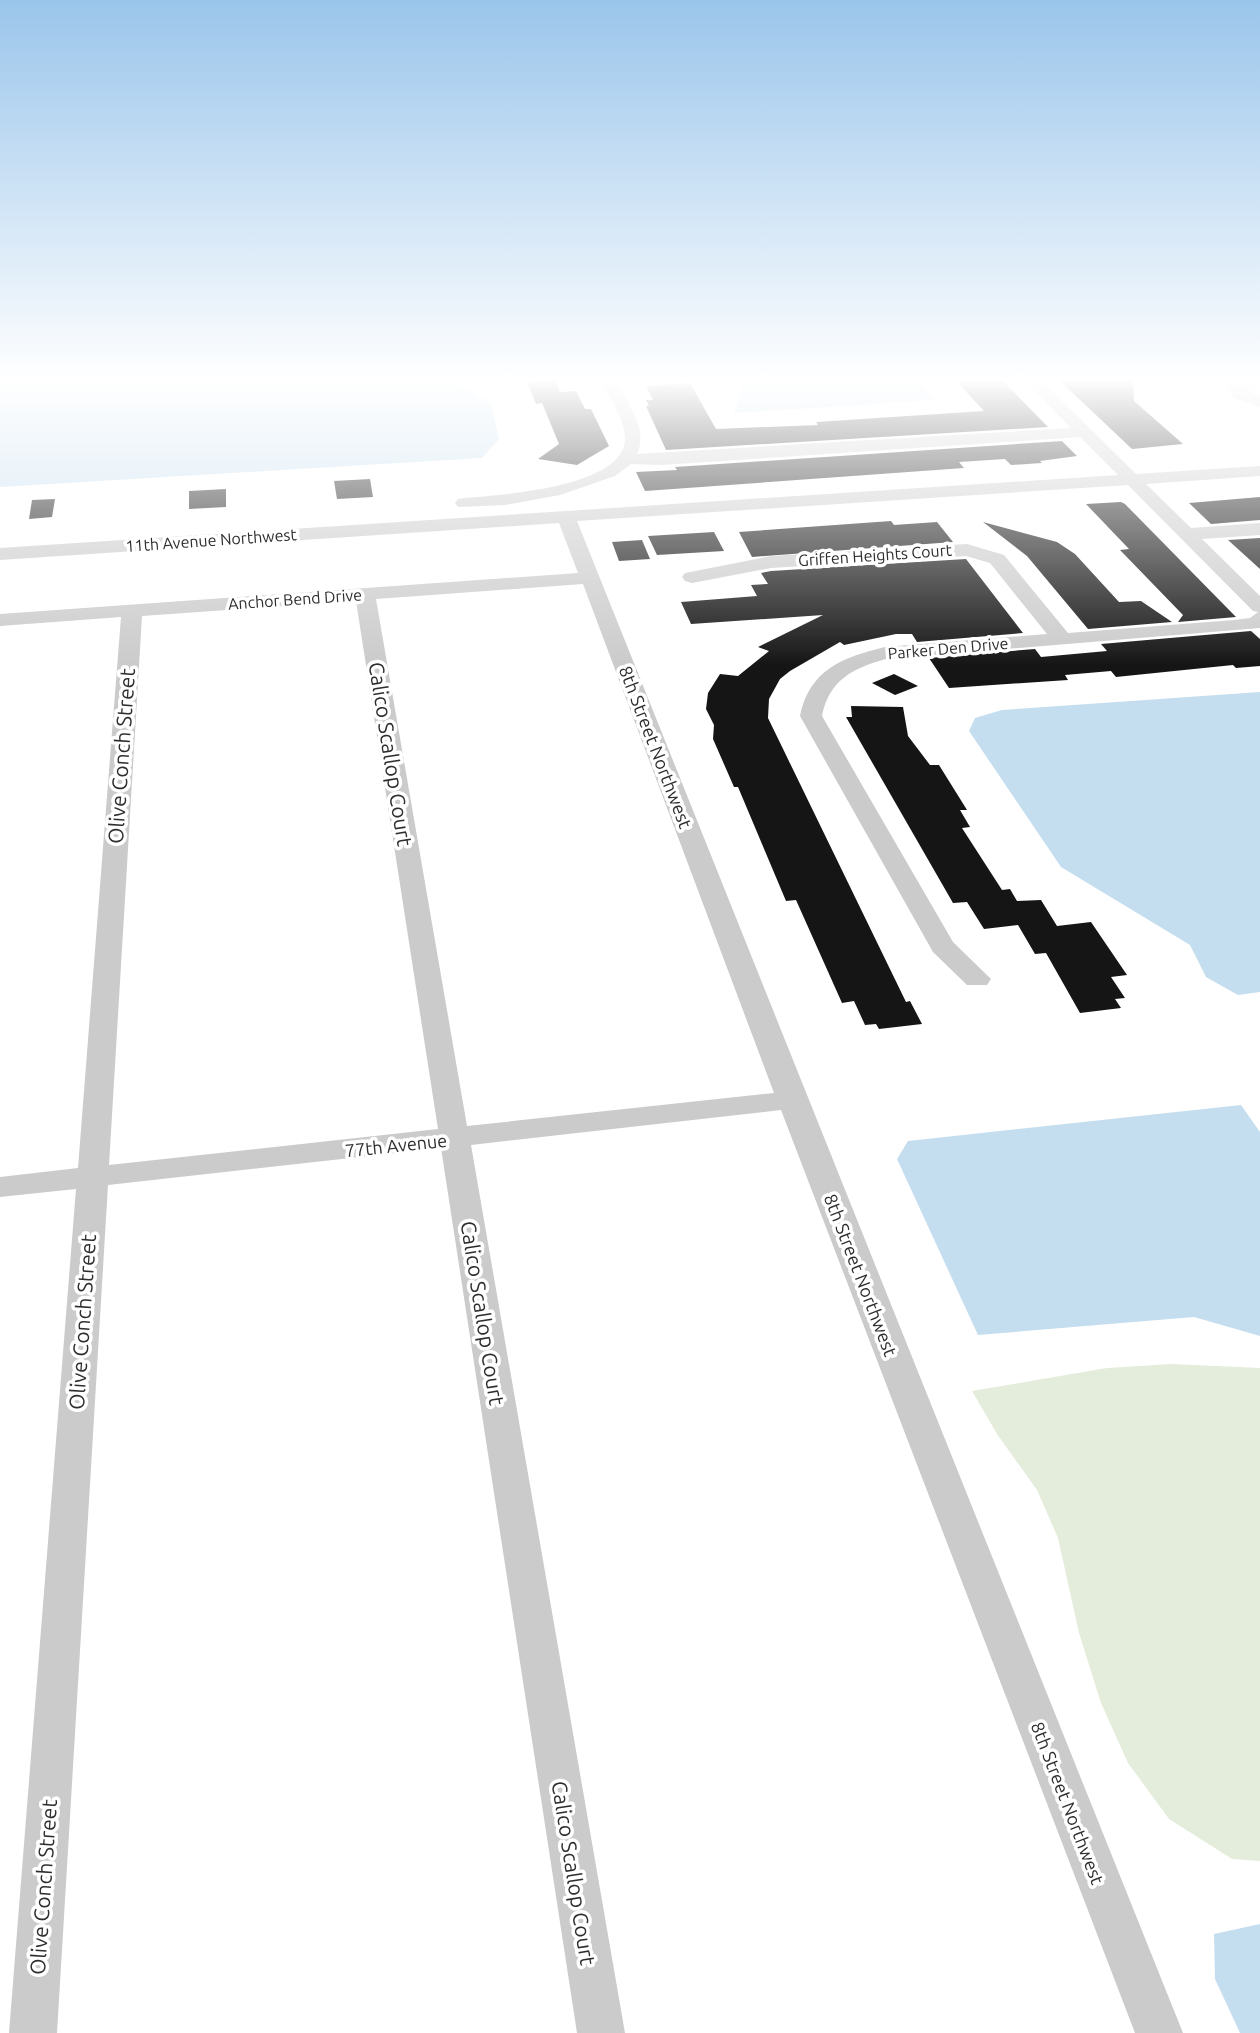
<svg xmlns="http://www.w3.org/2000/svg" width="1260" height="2033" font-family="Ubuntu,sans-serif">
<rect width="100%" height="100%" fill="#fff"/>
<path fill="#e4eddb" d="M1172,1364L1260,1368V1861L1232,1859L1169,1819L1128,1763L1101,1703L1079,1633L1058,1538L1037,1490L997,1434L972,1391L1107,1368Z"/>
<g fill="#c5deef">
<path d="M0,380H461L459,385L491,403L499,439L482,458L0,487Z"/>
<path d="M745,380H916L935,400L734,413Z"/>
<path d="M1260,692V992L1238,995L1206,977L1190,945L1061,867L969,731L975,718L1002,710Z"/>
<path d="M1241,1105L1260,1132V1336L1194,1317L978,1335L897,1159L908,1141Z"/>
<path d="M1260,1924V2033H1240L1215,1979L1214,1934Z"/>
</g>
<g fill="#151515">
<path d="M555,380L560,392L576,391L585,409H591L609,446L577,465L538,459L559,444L542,403L536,404L527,382Z"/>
<path d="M960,380H1002L1048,427L666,450L646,406H649L646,400H653L646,386L690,383L716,429L818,425L816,422L984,411L958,383H962Z"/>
<path d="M1059,380H1133L1134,401L1183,444L1132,449Z"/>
<path d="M1062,441L1077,456L1040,461L1042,463L1011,465L1005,459L959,462L964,468L645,491L636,472L677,470L675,467Z"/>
<path d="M370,479L373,497L337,499L334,481Z"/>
<path d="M226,489V507L189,509V491Z"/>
<path d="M1260,497V520L1211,524L1189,503Z"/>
<path d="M55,499L52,517L29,519L32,500Z"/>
<path d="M1121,502L1125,504L1236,617L1178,622L1183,615L1120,550L1129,549L1086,504Z"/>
<path d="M891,521L894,525L937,522L953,542L752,557L739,532Z"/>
<path d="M983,522L1057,542L1075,554L1119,602L1141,601L1172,622L1088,629L1027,556Z"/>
<path d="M714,532L724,551L657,555L648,536Z"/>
<path d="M1260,538V569L1228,540Z"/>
<path d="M642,540L650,559L619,561L612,542Z"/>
<path d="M966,559L1023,633L917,642L912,634H896L844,645L840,642L790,671L780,679L769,699L768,718L906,1002L910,1001L922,1024L879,1029L876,1024L865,1025L854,1001L842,1003L796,900L786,901L738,787H734L713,739L714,725L706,709L708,693L720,674L738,676L769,651L758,647L823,615L691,624L681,602L757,596L751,585L768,584L761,573L771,571Z"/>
<path d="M1251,631L1260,639V666L1236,668L1233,665L1116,677L1111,671L1065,675L1068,680L949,688L929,658L1035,649L1041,657L1107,651L1101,644Z"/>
<path d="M894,674L918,686L895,695L872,683Z"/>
<path d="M851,706L903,707L908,736L930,765H939L967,810H960L970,827L962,828L1002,890L1010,889L1017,901L1041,900L1057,926L1091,922L1127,975L1111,977L1125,998L1115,999L1121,1008L1080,1013L1046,953L1035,954L1018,925L984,929L967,902L953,903L846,717H852Z"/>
</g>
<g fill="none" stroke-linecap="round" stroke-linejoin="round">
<g fill="#cbcbcb" fill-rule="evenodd">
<path d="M600,380H616C627,402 649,429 637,454L1071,428L1024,380H1041L1136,474L1260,466V476L1146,484L1191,528L1260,523V535L1202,539L1260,596V628L886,659C853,668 829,680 822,716L953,942L991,979L987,985H967L933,952L800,716C809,670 843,657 885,647L1047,634L990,563L966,556L771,568L692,583L685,581L682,577L685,573L771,556L967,544L1004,555L1068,633L1234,620L1250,618L1258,612L1253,611L1128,485L577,521L1183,2033H1135L781,1110L471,1145L625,2033H577L441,1148L108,1185L57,2033H9L76,1189L0,1197V1177L78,1168L121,617L0,626V614L578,573L559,523L0,560V548L1118,475L1080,437L662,465L631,464L615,476L560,495L505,505L458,507L455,503L458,499L464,498C501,495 612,488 624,446C630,425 609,398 600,380ZM583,584L774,1093L467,1126L376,599ZM356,601L438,1129L109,1165L142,616Z"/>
<path d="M1235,380H1260V386L1244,388L1260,397V407L1233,398L1227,387Z"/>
</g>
</g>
<linearGradient id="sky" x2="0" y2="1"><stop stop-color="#9ac5eb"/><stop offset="0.57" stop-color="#fff"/><stop offset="1" stop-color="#fff" stop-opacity="0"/></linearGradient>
<rect width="1260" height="665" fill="url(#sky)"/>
<g text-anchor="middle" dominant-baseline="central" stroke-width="7" stroke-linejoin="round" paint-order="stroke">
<g font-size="16" fill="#2e2e2e" stroke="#fff">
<text transform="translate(211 540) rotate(-4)">11th Avenue Northwest</text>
<text transform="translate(875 555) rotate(-4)">Griffen Heights Court</text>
<text transform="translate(295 599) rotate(-4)">Anchor Bend Drive</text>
<text transform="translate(948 648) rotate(-5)">Parker Den Drive</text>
</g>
<g font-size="18" fill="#2e2e2e" stroke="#fff">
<text transform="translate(656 747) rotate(69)">8th Street Northwest</text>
<text transform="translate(396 1145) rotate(-6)">77th Avenue</text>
<text transform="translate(861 1275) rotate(69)">8th Street Northwest</text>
<text transform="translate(1068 1803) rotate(69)">8th Street Northwest</text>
</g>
<g font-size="21" fill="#2e2e2e" stroke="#fff">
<text transform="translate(391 754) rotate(81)">Calico Scallop Court</text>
<text transform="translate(121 756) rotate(-86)">Olive Conch Street</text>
<text transform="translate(483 1313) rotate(81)">Calico Scallop Court</text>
<text transform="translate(82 1322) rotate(-86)">Olive Conch Street</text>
<text transform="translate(574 1873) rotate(81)">Calico Scallop Court</text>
<text transform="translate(43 1887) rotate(-86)">Olive Conch Street</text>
</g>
</g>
</svg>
